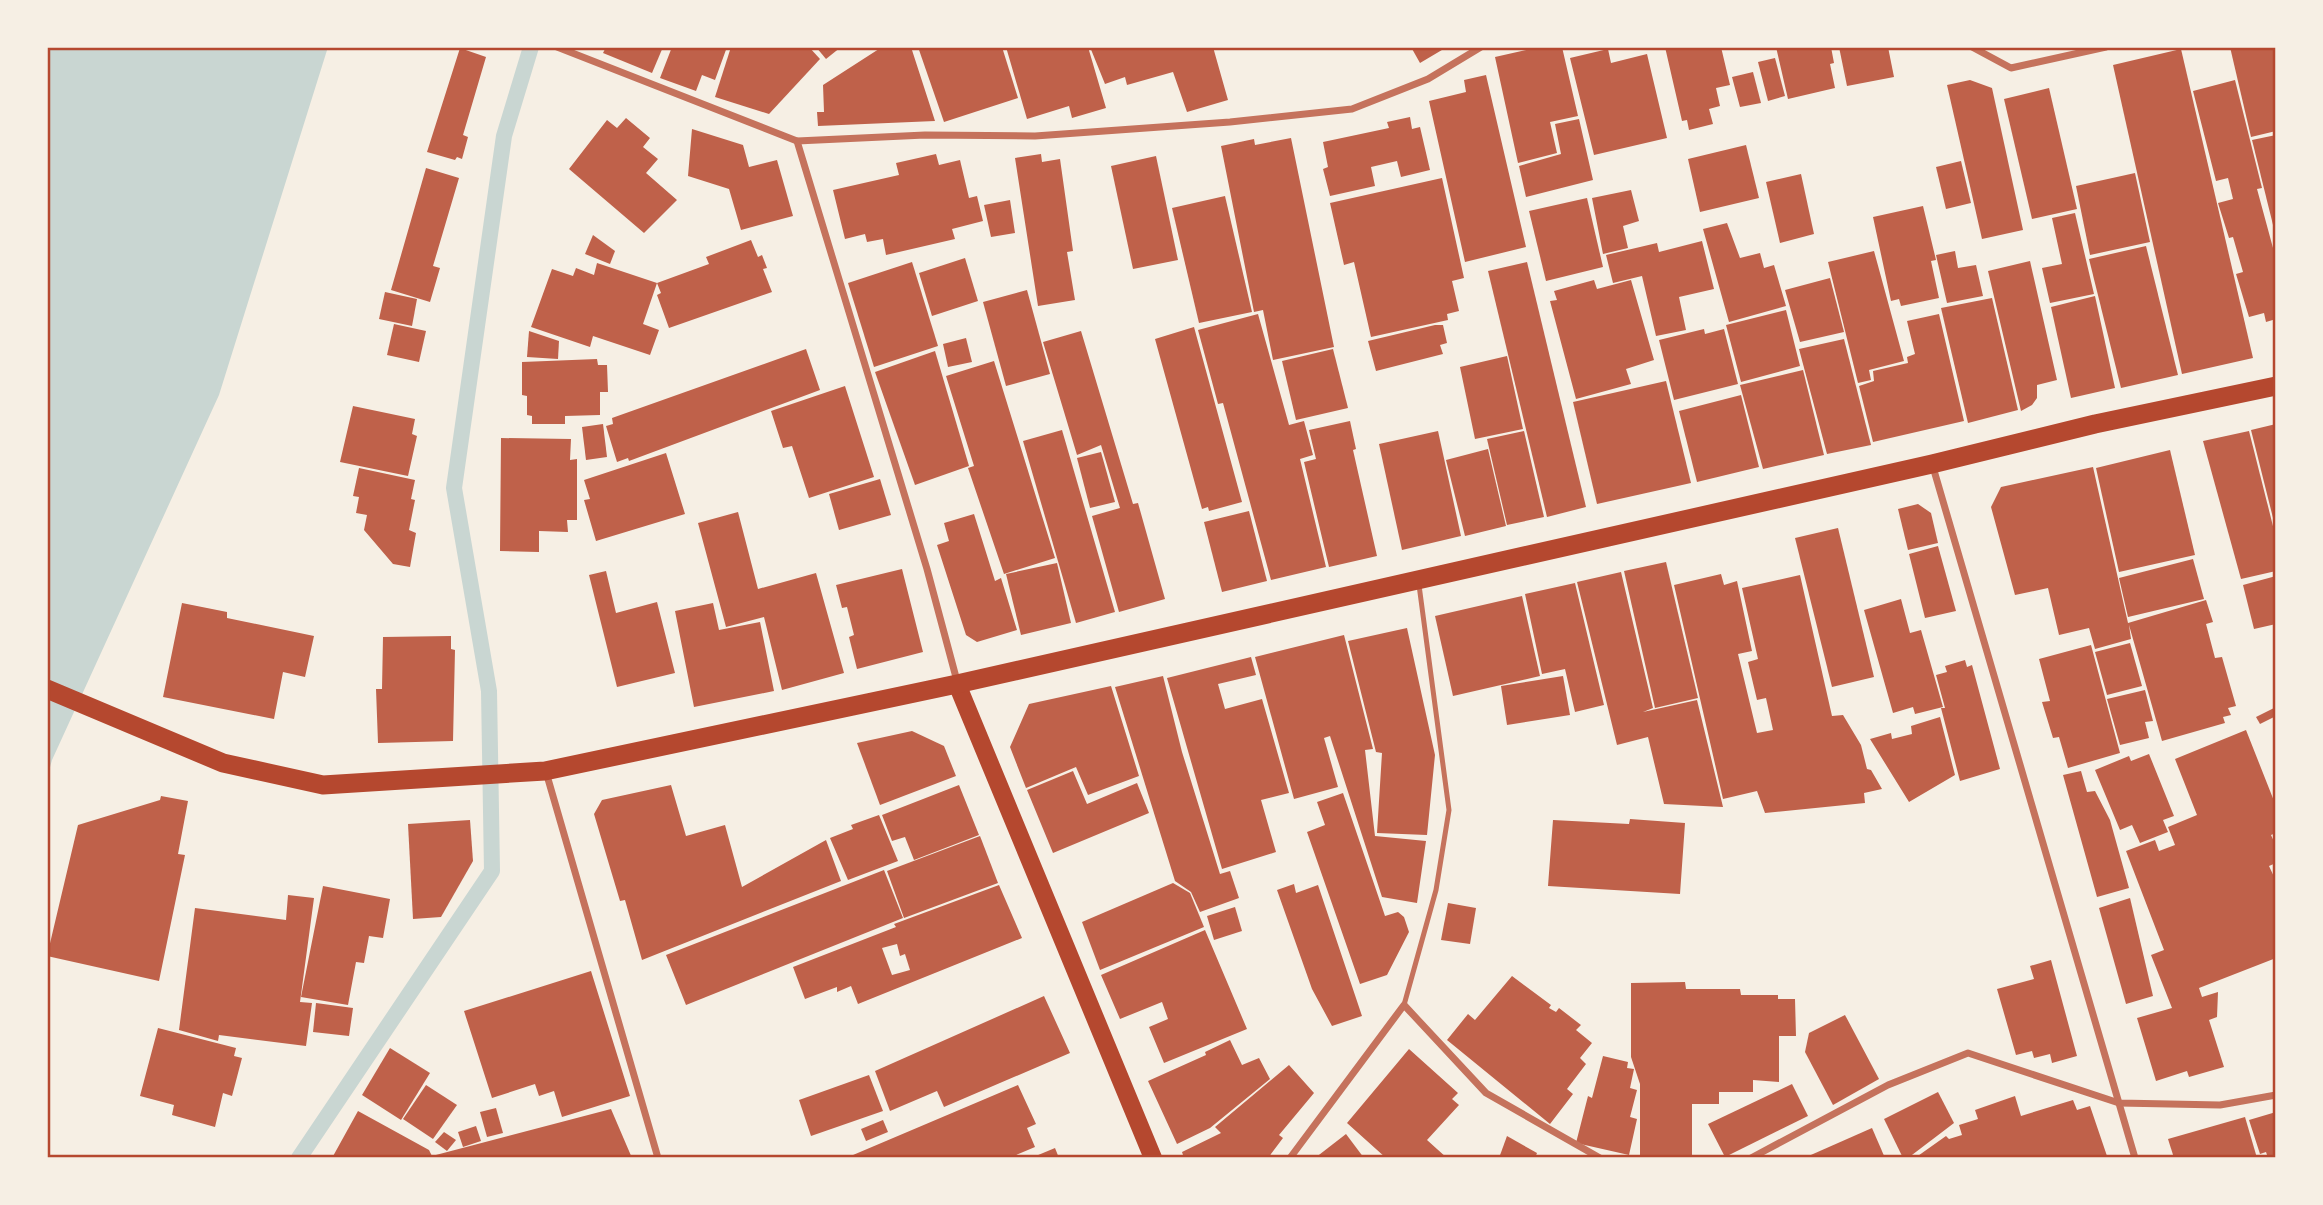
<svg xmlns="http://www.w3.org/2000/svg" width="2323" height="1205" font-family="Lora,serif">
<rect width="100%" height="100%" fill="#f6efe4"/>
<path fill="#c9d6d2" d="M47,47H328L219,395L52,760L47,778Z"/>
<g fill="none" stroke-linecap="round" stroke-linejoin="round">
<path stroke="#c9d6d2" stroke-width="16" d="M299,1158L492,871L489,691L454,488L504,136L531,47"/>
</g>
<g fill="#bf614a" fill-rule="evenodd">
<path d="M606,47H663L652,73L603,53Z"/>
<path d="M672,47H727L715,80L702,75L696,91L660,78Z"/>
<path d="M731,47H809L820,59L769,114L715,97Z"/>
<path d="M816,47H841L826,59Z"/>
<path d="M882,47H911L935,121L818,126L817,112H824L823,85Z"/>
<path d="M918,47H1002L1018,98L944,122Z"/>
<path d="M1006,47H1088L1106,108L1072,118L1069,106L1027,119Z"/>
<path d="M1090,47H1213L1228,100L1187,112L1173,72L1127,85L1125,77L1105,84Z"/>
<path d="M1411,47H1447L1420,63Z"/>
<path d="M1539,47H1562L1578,116L1550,122L1557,153L1518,163L1495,57Z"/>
<path d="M1665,47H1721L1730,85L1716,88L1720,106L1709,109L1713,124L1689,130L1687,120L1682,121Z"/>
<path d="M1776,47H1831L1834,63L1830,64L1835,88L1788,99Z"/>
<path d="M1839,47H1888L1894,77L1847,86Z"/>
<path d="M2230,47H2276V131L2251,137Z"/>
<path d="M460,48L486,57L463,135L468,137L462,159L457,157L455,160L427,152Z"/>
<path d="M1608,49L1611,63L1647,54L1667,138L1594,155L1570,58Z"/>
<path d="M2181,49L2253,358L2182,374L2113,65Z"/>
<path d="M1775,58L1785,96L1768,101L1758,62Z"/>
<path d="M1753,72L1761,103L1740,107L1732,77Z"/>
<path d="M1486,75L1526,247L1465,262L1429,101L1466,92L1464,80Z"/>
<path d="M1970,80L1992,88L2023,230L1982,239L1947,85Z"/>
<path d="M2235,80L2262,188L2257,189L2276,259V319L2266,322L2264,313L2249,317L2236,274L2243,272L2233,237L2229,238L2218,203L2233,199L2228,178L2216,181L2193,91Z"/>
<path d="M2049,88L2077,209L2032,219L2004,99Z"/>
<path d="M1410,117L1412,129L1420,127L1430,170L1401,177L1397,161L1371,167L1375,186L1330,196L1323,169L1328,167L1323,142L1389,128L1387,122Z"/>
<path d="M626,118L650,138L643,147L658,159L646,173L677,200L644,233L569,169L607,120L617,128Z"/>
<path d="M1579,119L1593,180L1526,197L1519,166L1561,154L1555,124Z"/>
<path d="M692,129L743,145L749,167L777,160L793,216L741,230L729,189L688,176Z"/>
<path d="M2276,135V233H2275L2252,140Z"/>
<path d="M1291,138L1334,347L1273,360L1263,310L1254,312L1221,146L1254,139L1255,145Z"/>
<path d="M1746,145L1759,198L1700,212L1688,159Z"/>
<path d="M936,154L939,165L960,160L969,198L977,196L983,221L952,229L955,239L886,255L883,239L867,242L865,234L845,239L833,190L899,175L896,163Z"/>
<path d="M1041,154L1042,162L1060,159L1073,251L1067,252L1075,300L1038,306L1015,158Z"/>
<path d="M1156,156L1178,260L1133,269L1111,166Z"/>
<path d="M1961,161L1971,203L1946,209L1936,167Z"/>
<path d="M426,168L459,178L433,266L440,268L430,302L391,290Z"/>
<path d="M2135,173L2150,242L2090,255L2076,186Z"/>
<path d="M1801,174L1814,234L1780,243L1766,182Z"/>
<path d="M1442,178L1464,278L1452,281L1459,311L1447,314L1448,320L1371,337L1354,262L1344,265L1330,203Z"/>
<path d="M1631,190L1639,221L1623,226L1628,248L1603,254L1592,198Z"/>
<path d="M1225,196L1252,312L1199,323L1172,208Z"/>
<path d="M1587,198L1603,267L1546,281L1529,211Z"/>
<path d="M1010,200L1015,233L991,237L984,205Z"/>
<path d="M1923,206L1936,260L1931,261L1939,298L1901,306L1899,299L1891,301L1873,217Z"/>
<path d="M2075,213L2094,294L2050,303L2042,268L2062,264L2052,218Z"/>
<path d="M1727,223L1740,258L1760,253L1764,268L1774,265L1786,306L1729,322L1703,229Z"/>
<path d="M593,235L615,251L610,264L585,254Z"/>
<path d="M751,240L758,257L762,255L767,268L763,269L772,292L669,328L657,295L661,293L657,283L643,324L659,330L650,355L593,336L590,347L531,327L552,269L573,276L576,268L594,275L597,263L657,283L709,264L706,257Z"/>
<path d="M1702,241L1714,289L1679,297L1686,330L1656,336L1642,276L1613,283L1606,255L1657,243L1659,252Z"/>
<path d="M2146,246L2178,375L2121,388L2089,259Z"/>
<path d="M1874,251L1904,361L1869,370L1871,380L1858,383L1828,262Z"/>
<path d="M1955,251L1958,268L1976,265L1983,296L1947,303L1936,255Z"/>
<path d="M965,258L978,301L932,316L919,273Z"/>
<path d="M2030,261L2057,380L2037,385V398L2032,405L2021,411L1988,271Z"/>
<path d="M912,262L938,346L874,367L848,283Z"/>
<path d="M1527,262L1586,507L1547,517L1488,271Z"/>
<path d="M1830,278L1844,332L1800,342L1785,290Z"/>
<path d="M1594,280L1597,289L1631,280L1654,360L1626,369L1631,384L1576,399L1550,301L1557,300L1554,291Z"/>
<path d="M1027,290L1050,374L1006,386L983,302Z"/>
<path d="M385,292L417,299L412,326L379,319Z"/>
<path d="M2095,296L2115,388L2071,398L2051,307Z"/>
<path d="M1992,298L2018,410L1968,423L1941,308Z"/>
<path d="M1786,310L1800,366L1741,382L1726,325Z"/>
<path d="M1258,314L1289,425L1304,421L1313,455L1300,459L1326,567L1271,580L1223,403L1218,404L1198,330Z"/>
<path d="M1939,314L1964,421L1873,442L1859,386L1874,381L1873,371L1908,363L1907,357L1915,354L1907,321Z"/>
<path d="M394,324L426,331L419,362L387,355Z"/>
<path d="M1435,325H1443L1447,343L1440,345L1443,354L1376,371L1368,341Z"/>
<path d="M1194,327L1242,502L1209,511L1208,507L1202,509L1155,339Z"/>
<path d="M1704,329L1705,334L1724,329L1738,384L1674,400L1659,340Z"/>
<path d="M529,331L559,341L558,359L527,357Z"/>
<path d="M1081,331L1133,504L1138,503L1165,599L1119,612L1092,516L1120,508L1101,445L1077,455L1043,342Z"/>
<path d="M966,338L972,362L948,367L943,344Z"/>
<path d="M1844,339L1871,445L1827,454L1799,349Z"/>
<path d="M806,349L820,390L629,461L628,458L617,462L606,426L613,424L612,418Z"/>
<path d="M1333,349L1348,408L1296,420L1282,361Z"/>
<path d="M935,351L969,466L915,485L875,372Z"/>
<path d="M1507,356L1523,429L1475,439L1460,367Z"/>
<path d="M597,359L598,365H607L608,392H600V415L565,416V424H532V416L527,415V396L522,395V362Z"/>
<path d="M994,361L1055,558L1004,574L968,468L974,466L946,376Z"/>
<path d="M1803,370L1824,455L1763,469L1740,385Z"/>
<path d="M1666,381L1691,483L1597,504L1573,402Z"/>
<path d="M845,386L874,477L809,498L792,446L783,448L771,411Z"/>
<path d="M1741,395L1759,467L1697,482L1679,411Z"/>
<path d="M353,406L415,419L412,434L417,436L408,476L340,462Z"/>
<path d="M1350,421L1356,449L1353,450L1377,556L1329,567L1304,462L1316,459L1309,430Z"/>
<path d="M603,424L607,457L586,460L582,427Z"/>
<path d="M2276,424V518H2273L2251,430Z"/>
<path d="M1062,430L1115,612L1076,623L1023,441Z"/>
<path d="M1438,431L1461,536L1402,550L1379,444Z"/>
<path d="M1524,431L1544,517L1507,525L1487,439Z"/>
<path d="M2249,431L2276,538V571L2241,579L2203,441Z"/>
<path d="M501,438L571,439L570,460L577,459V520H567L568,532L539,531V552L500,551Z"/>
<path d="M1488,449L1506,526L1465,536L1446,460Z"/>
<path d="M2170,450L2195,555L2119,572L2096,468Z"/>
<path d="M1101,452L1115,502L1090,508L1077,458Z"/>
<path d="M666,453L685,514L596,541L584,500L590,499L584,480Z"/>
<path d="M2093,467L2128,623L2206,600L2213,622L2206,624L2215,658L2222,657L2236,706L2228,708L2231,715L2223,717L2225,723L2162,741L2129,625L2131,639L2095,649L2089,628L2059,635L2048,588L2015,595L1991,507L2001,487Z"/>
<path d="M359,468L415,480L411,499L415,500L409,530L416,533L410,567L393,564L364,530L367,515L356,513L359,497L353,496Z"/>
<path d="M880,479L891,515L839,530L829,494Z"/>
<path d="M1918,504L1931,513L1938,543L1908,550L1898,509Z"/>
<path d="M1249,511L1267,581L1222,592L1204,522Z"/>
<path d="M738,512L758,589L816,573L844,673L782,690L764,617L726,627L698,523Z"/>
<path d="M974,514L995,581L1001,578L1017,630L977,642L966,635L937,545L949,541L944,523Z"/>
<path d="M1838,528L1874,677L1832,687L1795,538Z"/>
<path d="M1938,546L1956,611L1925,618L1909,554Z"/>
<path d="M2193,559L2204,599L2128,617L2119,578Z"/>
<path d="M1666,562L1698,698L1655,708L1624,571Z"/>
<path d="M1057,563L1071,623L1021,635L1006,574Z"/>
<path d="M902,569L923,652L857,669L849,637L854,635L847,607L842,608L836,585Z"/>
<path d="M606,571L616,613L657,602L675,673L617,687L589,575Z"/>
<path d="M1621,572L1653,708L1643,712L1697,700L1723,807L1664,804L1648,737L1617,745L1577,582Z"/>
<path d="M1721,574L1724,585L1737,581L1752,651L1738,654L1757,733L1773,730L1766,698L1757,700L1748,662L1758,659L1742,588L1800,575L1832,716L1843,715L1861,745L1867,769L1871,770L1882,789L1864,793L1865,803L1765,813L1757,791L1723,799L1674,585Z"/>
<path d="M2276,576V624L2254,629L2243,585Z"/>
<path d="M1575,583L1604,705L1575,712L1565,669L1542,674L1525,594Z"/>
<path d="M1522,596L1540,676L1453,696L1435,616Z"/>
<path d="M1901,599L1910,633L1921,630L1943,707L1915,714L1913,707L1893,713L1864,610Z"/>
<path d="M182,603L227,612V618L314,636L305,677L283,672L274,719L163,697Z"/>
<path d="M713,603L719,630L760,622L774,691L694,707L675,611Z"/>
<path d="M1407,628L1435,755L1427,835L1377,833L1382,753L1376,752L1348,641Z"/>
<path d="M1344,635L1373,749L1365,750L1375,836L1426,841L1417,903L1382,897L1330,736L1324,738L1338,787L1294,799L1255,657Z"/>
<path d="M451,636V649L455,650L453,741L378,743L376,689H382L383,637Z"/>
<path d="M2130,643L2142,686L2107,695L2095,652Z"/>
<path d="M2091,645L2120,753L2068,768L2059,737L2053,738L2042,702L2050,701L2039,659Z"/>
<path d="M1251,657L1256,675L1218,684L1225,709L1262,699L1289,793L1261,800L1276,852L1222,869L1167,678Z"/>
<path d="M1965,660L1967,667L1972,665L2000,769L1960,781L1941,708H1945L1936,675L1947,672L1945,666Z"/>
<path d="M1163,676L1182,752L1220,874L1230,871L1239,898L1200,912L1191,892L1175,881L1115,687Z"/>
<path d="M1563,676L1570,715L1507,725L1501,686Z"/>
<path d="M1111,686L1139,776L1088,795L1076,767L1026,788L1010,747L1029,704Z"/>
<path d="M2145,690L2153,721L2145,722L2149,738L2120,745L2107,699Z"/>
<path d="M2276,707V716L2260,724L2256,717Z"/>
<path d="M1940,717L1955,775L1909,802L1870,739L1891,733L1892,739L1912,734L1911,726Z"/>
<path d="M2246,730L2276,806V833L2271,835L2276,846V863L2269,866L2276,881V958L2199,988L2202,997L2218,992L2217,1017L2209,1020L2224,1067L2189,1077L2187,1071L2156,1081L2137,1018L2172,1008L2151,955L2164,950L2126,851L2155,840L2159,851L2175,845L2168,827L2197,815L2175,759Z"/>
<path d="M912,731L944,746L956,776L880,805L857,743Z"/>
<path d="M2149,754L2174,816L2163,820L2168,832L2140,843L2132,825L2120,830L2095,770L2129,756L2131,761Z"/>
<path d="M1073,771L1087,804L1137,783L1149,813L1053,853L1027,790Z"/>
<path d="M2081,771L2087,792L2095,791L2110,820L2129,888L2097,897L2063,775Z"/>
<path d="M671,785L686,836L725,825L742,887L826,840L841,881L642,960L625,900L620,901L594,814L602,800Z"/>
<path d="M959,785L979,835L914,860L905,837L892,841L882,815Z"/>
<path d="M1343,793L1385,916L1398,912L1404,917L1409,932L1387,975L1360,984L1307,832L1325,825L1317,802Z"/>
<path d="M161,796L188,801L178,854L185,855L159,981L47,956L78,825L160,800Z"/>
<path d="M879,815L898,861L848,880L830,838L853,829L851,825Z"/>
<path d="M1630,819L1685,823L1680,894L1548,886L1553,820L1629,824Z"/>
<path d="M470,820L473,861L441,917L413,919L408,824Z"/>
<path d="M980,836L998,883L904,918L887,871Z"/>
<path d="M884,870L903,918L686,1005L666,955Z"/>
<path d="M1173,883L1190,893L1204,927L1100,970L1082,922Z"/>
<path d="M1294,884L1296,893L1318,885L1362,1016L1332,1026L1312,989L1277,890Z"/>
<path d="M999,885L1022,938L858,1004L851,986L837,992V987L805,999L793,967L896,927L894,924ZM897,944L900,956L905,954L910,970L892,975L882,948Z"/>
<path d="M323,886L390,899L383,938L369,936L364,963L356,962L348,1005L301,997Z"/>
<path d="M288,895L314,898L300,1002L312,1003L306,1046L219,1035L218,1041L179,1030L195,908L286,920Z"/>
<path d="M2130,898L2153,996L2126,1004L2099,908Z"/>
<path d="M1448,903L1476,908L1470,944L1441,940Z"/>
<path d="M1235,907L1242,931L1214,940L1207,916Z"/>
<path d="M1205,930L1247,1029L1164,1063L1149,1027L1168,1019L1162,1002L1120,1019L1101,975Z"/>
<path d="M2051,960L2077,1056L2052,1063L2050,1054L2034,1058L2032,1051L2016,1055L1997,989L2034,979L2030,966Z"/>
<path d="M591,971L630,1096L562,1117L554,1091L539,1096L535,1084L492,1098L464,1011Z"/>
<path d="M1512,976L1551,1005L1549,1008L1556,1012L1559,1008L1581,1025L1576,1030L1592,1043L1580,1058L1586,1064L1567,1089L1573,1094L1550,1124L1447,1040L1468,1014L1475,1020Z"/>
<path d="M1685,982L1686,989H1740L1741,995H1778V999H1795L1796,1036H1779V1082L1753,1080V1092H1719V1104H1692V1158H1640V1084L1631,1057V983Z"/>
<path d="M1044,996L1070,1053L944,1107L937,1091L890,1111L875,1071Z"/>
<path d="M316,1003L353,1008L349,1036L313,1032Z"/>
<path d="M1845,1015L1879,1079L1833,1105L1805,1052L1809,1033Z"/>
<path d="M158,1028L236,1048L234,1056L242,1058L232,1096L223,1093L215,1127L172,1115L174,1105L140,1096Z"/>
<path d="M1230,1040L1242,1065L1259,1058L1270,1079L1210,1128L1177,1144L1148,1081L1206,1055L1205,1052Z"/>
<path d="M390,1048L430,1073L401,1120L362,1095Z"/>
<path d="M1409,1049L1458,1093L1452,1099L1459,1105L1427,1140L1447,1158H1386L1347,1123Z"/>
<path d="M1603,1056L1628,1062L1627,1068L1634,1069L1630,1088L1637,1090L1630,1117L1637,1119L1629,1155L1576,1143L1588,1096L1592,1098Z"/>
<path d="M1289,1065L1314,1093L1279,1135L1283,1138L1268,1158H1184L1182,1152L1221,1133L1215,1127Z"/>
<path d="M869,1075L883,1111L811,1136L799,1100Z"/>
<path d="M1792,1084L1808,1116L1725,1157L1708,1124Z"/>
<path d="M426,1085L457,1105L433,1139L403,1119Z"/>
<path d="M1018,1085L1036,1124L1027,1128L1035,1147L1009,1158H854L853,1155Z"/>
<path d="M1938,1092L1954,1123L1908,1158H1903L1884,1119Z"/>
<path d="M2015,1096L2021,1116L2073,1100L2077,1110L2090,1106L2107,1156L1915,1158L1946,1136L1949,1139L1962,1135L1959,1125L1978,1119L1975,1110Z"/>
<path d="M496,1108L503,1133L487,1137L480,1112Z"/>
<path d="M611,1109L632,1158H332L358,1111L429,1150L432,1156Z"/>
<path d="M2276,1112V1158H2268L2266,1152L2260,1154L2249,1120Z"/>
<path d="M2245,1117L2257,1158H2174L2168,1139Z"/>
<path d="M883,1120L888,1132L866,1141L861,1129Z"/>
<path d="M476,1126L481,1141L463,1147L458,1132Z"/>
<path d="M1872,1128L1885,1158H1804Z"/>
<path d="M444,1132L456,1140L447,1151L435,1142Z"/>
<path d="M1346,1134L1364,1158H1315Z"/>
<path d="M1507,1136L1537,1153L1535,1158H1499Z"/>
<path d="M1055,1148L1059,1158H1031Z"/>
</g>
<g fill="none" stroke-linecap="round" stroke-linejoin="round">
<path stroke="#c5725c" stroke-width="5" d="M1404,1005L1436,890L1449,810L1419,585"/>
<g stroke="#c5725c" stroke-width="7">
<path d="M557,47L797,141L925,135L1035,136L1230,122L1352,109L1428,79L1481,47"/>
<path d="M1972,47L2011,68L2106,47"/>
<path d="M797,141L927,569L957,681"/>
<path d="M1933,467L2135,1158"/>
<path d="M546,772L658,1158"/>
<path d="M1290,1158L1404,1005L1486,1093L1600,1158"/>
<path d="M1751,1158L1888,1085L1968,1053L2119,1103L2220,1105L2276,1095"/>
</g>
<path stroke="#b5482f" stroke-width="18" d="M957,684L1153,1158"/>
<path stroke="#b5482f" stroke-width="19" d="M47,689L223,763L323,785L545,771L957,684L1932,464L2095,424L2276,386"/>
</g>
<rect width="2323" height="1205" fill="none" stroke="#f6efe4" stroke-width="98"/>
<rect x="49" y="49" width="2225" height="1107" fill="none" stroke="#b5482f" stroke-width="2.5"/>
</svg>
